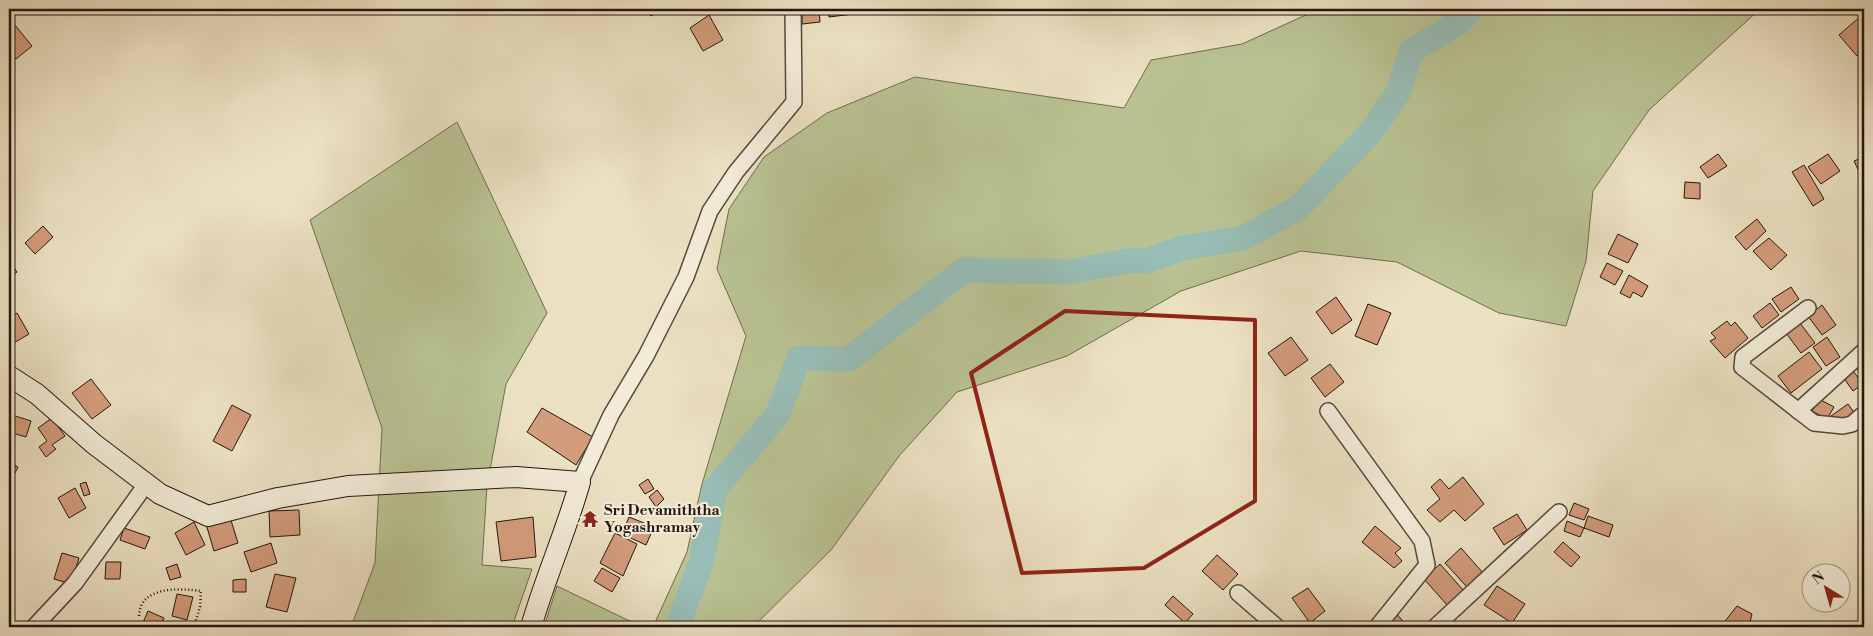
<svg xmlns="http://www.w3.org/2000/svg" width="1873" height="636" font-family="'Libre Bodoni',serif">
<rect width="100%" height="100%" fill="#ebe0c2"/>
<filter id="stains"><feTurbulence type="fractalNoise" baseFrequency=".004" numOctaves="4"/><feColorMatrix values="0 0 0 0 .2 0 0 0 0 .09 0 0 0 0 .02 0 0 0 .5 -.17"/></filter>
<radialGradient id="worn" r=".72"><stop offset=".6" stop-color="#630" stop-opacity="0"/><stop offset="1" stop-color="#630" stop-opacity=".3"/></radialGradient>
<g fill="#b9c292" stroke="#6e6c50">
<path d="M1319,9H1760L1649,110L1593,191L1586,261L1566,326L1499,313L1397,262L1301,251L1181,291L1067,356L957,392L899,456L831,550L753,627H653L687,552L702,484L746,336L717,269L729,209L764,157L827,113L915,77L1124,108L1151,60L1242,44Z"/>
<path d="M457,122L547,313L506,384L487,486L482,565L532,569L512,627H351L375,563L382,428L310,220Z"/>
<path d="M557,586L642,627H544Z"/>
</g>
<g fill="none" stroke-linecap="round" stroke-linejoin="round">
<path stroke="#98bdb6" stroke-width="25" d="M677,627L701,564L715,489L778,414L799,358L849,359L964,270L1070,272L1132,260L1146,261L1182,248L1243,238L1298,208L1372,131L1398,93L1411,51L1460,22L1471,9"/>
</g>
<g fill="#d39c7c" stroke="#23170f">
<path d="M646,9H662L651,16Z"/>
<path d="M802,9H819L820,22L802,24Z"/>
<path d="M828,9H868L869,12L829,17Z"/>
<path d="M991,9H1004L995,14Z"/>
<path d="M709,15L723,40L703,51L690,28Z"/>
<path d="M1862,15L1864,18V50L1857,56L1839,35Z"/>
<path d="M10,19L32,46L16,59L9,50L11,44L9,41Z"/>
<path d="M1718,154L1727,166L1708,178L1700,167Z"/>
<path d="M1828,154L1840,171L1821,184L1808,167Z"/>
<path d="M1864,157V179L1863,180L1854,161Z"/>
<path d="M1804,165L1824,199L1813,206L1792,172Z"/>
<path d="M1685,182L1700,183V199L1684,198Z"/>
<path d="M1757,219L1766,231L1746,250L1735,237Z"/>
<path d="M43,226L53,237L35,254L25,243Z"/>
<path d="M1618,234L1638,244L1628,263L1608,254Z"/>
<path d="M1769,238L1787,255L1771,270L1753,251Z"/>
<path d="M9,260L17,272L9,278Z"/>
<path d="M1607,263L1623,271L1615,285L1600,277Z"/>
<path d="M1629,275L1648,286L1642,297L1633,292L1630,298L1620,293Z"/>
<path d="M1791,287L1799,299L1781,312L1772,299Z"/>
<path d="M1336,297L1352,320L1332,334L1316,312Z"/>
<path d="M1770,303L1779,315L1762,328L1753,316Z"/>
<path d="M1368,304L1391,313L1377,345L1355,336Z"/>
<path d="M1822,305L1836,325L1822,335L1808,316Z"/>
<path d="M17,313L29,334L12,344L9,338V318Z"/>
<path d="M1727,321L1731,326L1735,322L1748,338L1725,358L1710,341L1716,338L1711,333Z"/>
<path d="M1800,323L1815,343L1801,353L1786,333Z"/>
<path d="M1291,337L1308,360L1285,376L1268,353Z"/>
<path d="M1827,337L1840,357L1826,366L1813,347Z"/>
<path d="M1809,352L1822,369L1791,393L1778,376Z"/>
<path d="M1864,357V379L1854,364Z"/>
<path d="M1330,364L1344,382L1325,397L1311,378Z"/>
<path d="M1853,371L1863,384L1853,391L1843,377Z"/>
<path d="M91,379L111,405L92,419L72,393Z"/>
<path d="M1819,399L1834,407L1827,419L1812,411Z"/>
<path d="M1848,404L1855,414L1838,426L1831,416Z"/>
<path d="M232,405L251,415L232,451L213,441Z"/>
<path d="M542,408L593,437L576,465L527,432Z"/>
<path d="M9,414L31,421L26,437L9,432Z"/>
<path d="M52,418L65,436L52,445L56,449L46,457L39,447L47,441L38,428Z"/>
<path d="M9,462L18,467L11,481L9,480Z"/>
<path d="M1463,477L1484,504L1465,521L1454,510L1440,522L1427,510L1440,499L1431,487L1440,479L1449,489Z"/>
<path d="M648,479L654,489L645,494L639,485Z"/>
<path d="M86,482L90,494L84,496L80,484Z"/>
<path d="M75,488L86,508L69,518L58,498Z"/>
<path d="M657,490L664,499L656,507L649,497Z"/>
<path d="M1574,503L1589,509L1584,520L1569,515Z"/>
<path d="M299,510L300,535L270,537L269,511Z"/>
<path d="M1517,514L1527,530L1504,545L1493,528Z"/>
<path d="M1588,516L1613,525L1609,537L1584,528Z"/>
<path d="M230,517L238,543L214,551L206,524Z"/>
<path d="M533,517L536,557L501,561L496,522Z"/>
<path d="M629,517L654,527L646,545L622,534Z"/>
<path d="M1567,521L1584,528L1580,537L1564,531Z"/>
<path d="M194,522L205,545L186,555L175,533Z"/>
<path d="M1375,526L1401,548L1395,553L1402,561L1394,568L1362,542Z"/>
<path d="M9,528L14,530L9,546Z"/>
<path d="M124,528L150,537L145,549L120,540Z"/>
<path d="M615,533L637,544L623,576L600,563Z"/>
<path d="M1563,542L1580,557L1571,567L1554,552Z"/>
<path d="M271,543L277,563L251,572L244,552Z"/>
<path d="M1461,548L1483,573L1467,587L1445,563Z"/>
<path d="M62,553L79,558L71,584L54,579Z"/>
<path d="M1217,555L1238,574L1223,590L1202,571Z"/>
<path d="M106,562H121L120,579H105Z"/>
<path d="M177,564L181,577L170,580L166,568Z"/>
<path d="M1440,564L1464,591L1448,606L1424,579Z"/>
<path d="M602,568L620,578L612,592L594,581Z"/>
<path d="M275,574L296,578L287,612L266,607Z"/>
<path d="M246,579V592H233V580Z"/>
<path d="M1497,586L1525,604L1512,623L1484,605Z"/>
<path d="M1308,588L1325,611L1310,623L1292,598Z"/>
<path d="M177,594L193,597L187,620L172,616Z"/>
<path d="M1173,596L1193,614L1185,623L1165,605Z"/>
<path d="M1737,606L1752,614L1750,622L1757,627H1724L1722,625Z"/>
<path d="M148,611L164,618L160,627H141Z"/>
<path d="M1395,612L1408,627H1377Z"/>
</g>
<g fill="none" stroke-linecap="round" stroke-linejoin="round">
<g stroke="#55493c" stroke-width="18">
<g id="street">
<path d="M1808,308L1743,357L1742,367L1814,423L1843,426L1852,424L1861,416H1864"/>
<path d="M1328,411L1422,541L1427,565L1377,627"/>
<path d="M1798,411L1864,351"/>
<path d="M580,482L611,415L646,356L686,277L710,211L736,172L794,102L793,9"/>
<path d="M1238,593L1277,627"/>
<path d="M34,627L75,583L147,483"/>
<path d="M1435,627L1559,512"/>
</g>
</g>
<g stroke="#23170f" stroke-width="22">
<path id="secondary" d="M9,376L37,394L94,444L160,494L208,516L278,498L348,486L516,477L580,482C566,532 545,578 531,627"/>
</g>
<path stroke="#23170f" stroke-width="2.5" stroke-dasharray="1 2.5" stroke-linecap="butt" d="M139,616C140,586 179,588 201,591L200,607L194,627"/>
<use href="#street" stroke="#f2ebd7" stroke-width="15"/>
<use href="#secondary" stroke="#f2ebd7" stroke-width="20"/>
</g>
<path fill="none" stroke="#8f2418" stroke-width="4" stroke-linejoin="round" d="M1065,311L1255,320V501L1144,568L1022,573L971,373Z"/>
<defs>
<g id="temple-bare" transform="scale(1.35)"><path d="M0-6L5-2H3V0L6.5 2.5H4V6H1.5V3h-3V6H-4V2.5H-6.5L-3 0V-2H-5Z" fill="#8f2418" stroke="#f2ebd7" stroke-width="2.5" paint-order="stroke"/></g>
</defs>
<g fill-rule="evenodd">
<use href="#temple-bare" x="590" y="519"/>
</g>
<g text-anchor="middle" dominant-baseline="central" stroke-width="4" stroke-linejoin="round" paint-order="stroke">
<g font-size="15" font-weight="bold" fill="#23170f" stroke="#f2ebd7" text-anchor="start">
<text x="604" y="510">Sri Devamiththa<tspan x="604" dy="17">Yogashramay</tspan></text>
</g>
</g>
<rect width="1873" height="636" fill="none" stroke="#ebe0c2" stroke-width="30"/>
<rect x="10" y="10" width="1853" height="616" fill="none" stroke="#23170f" stroke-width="2.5"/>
<rect x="15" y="15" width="1843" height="606" fill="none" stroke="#23170f"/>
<g transform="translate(1826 588) rotate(323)"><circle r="24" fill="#f2ebd7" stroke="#9f9687"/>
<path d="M0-4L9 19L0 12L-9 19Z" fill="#8f2418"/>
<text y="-8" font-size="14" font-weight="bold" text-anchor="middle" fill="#23170f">N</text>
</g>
<rect width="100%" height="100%" filter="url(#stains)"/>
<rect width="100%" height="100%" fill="url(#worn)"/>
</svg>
